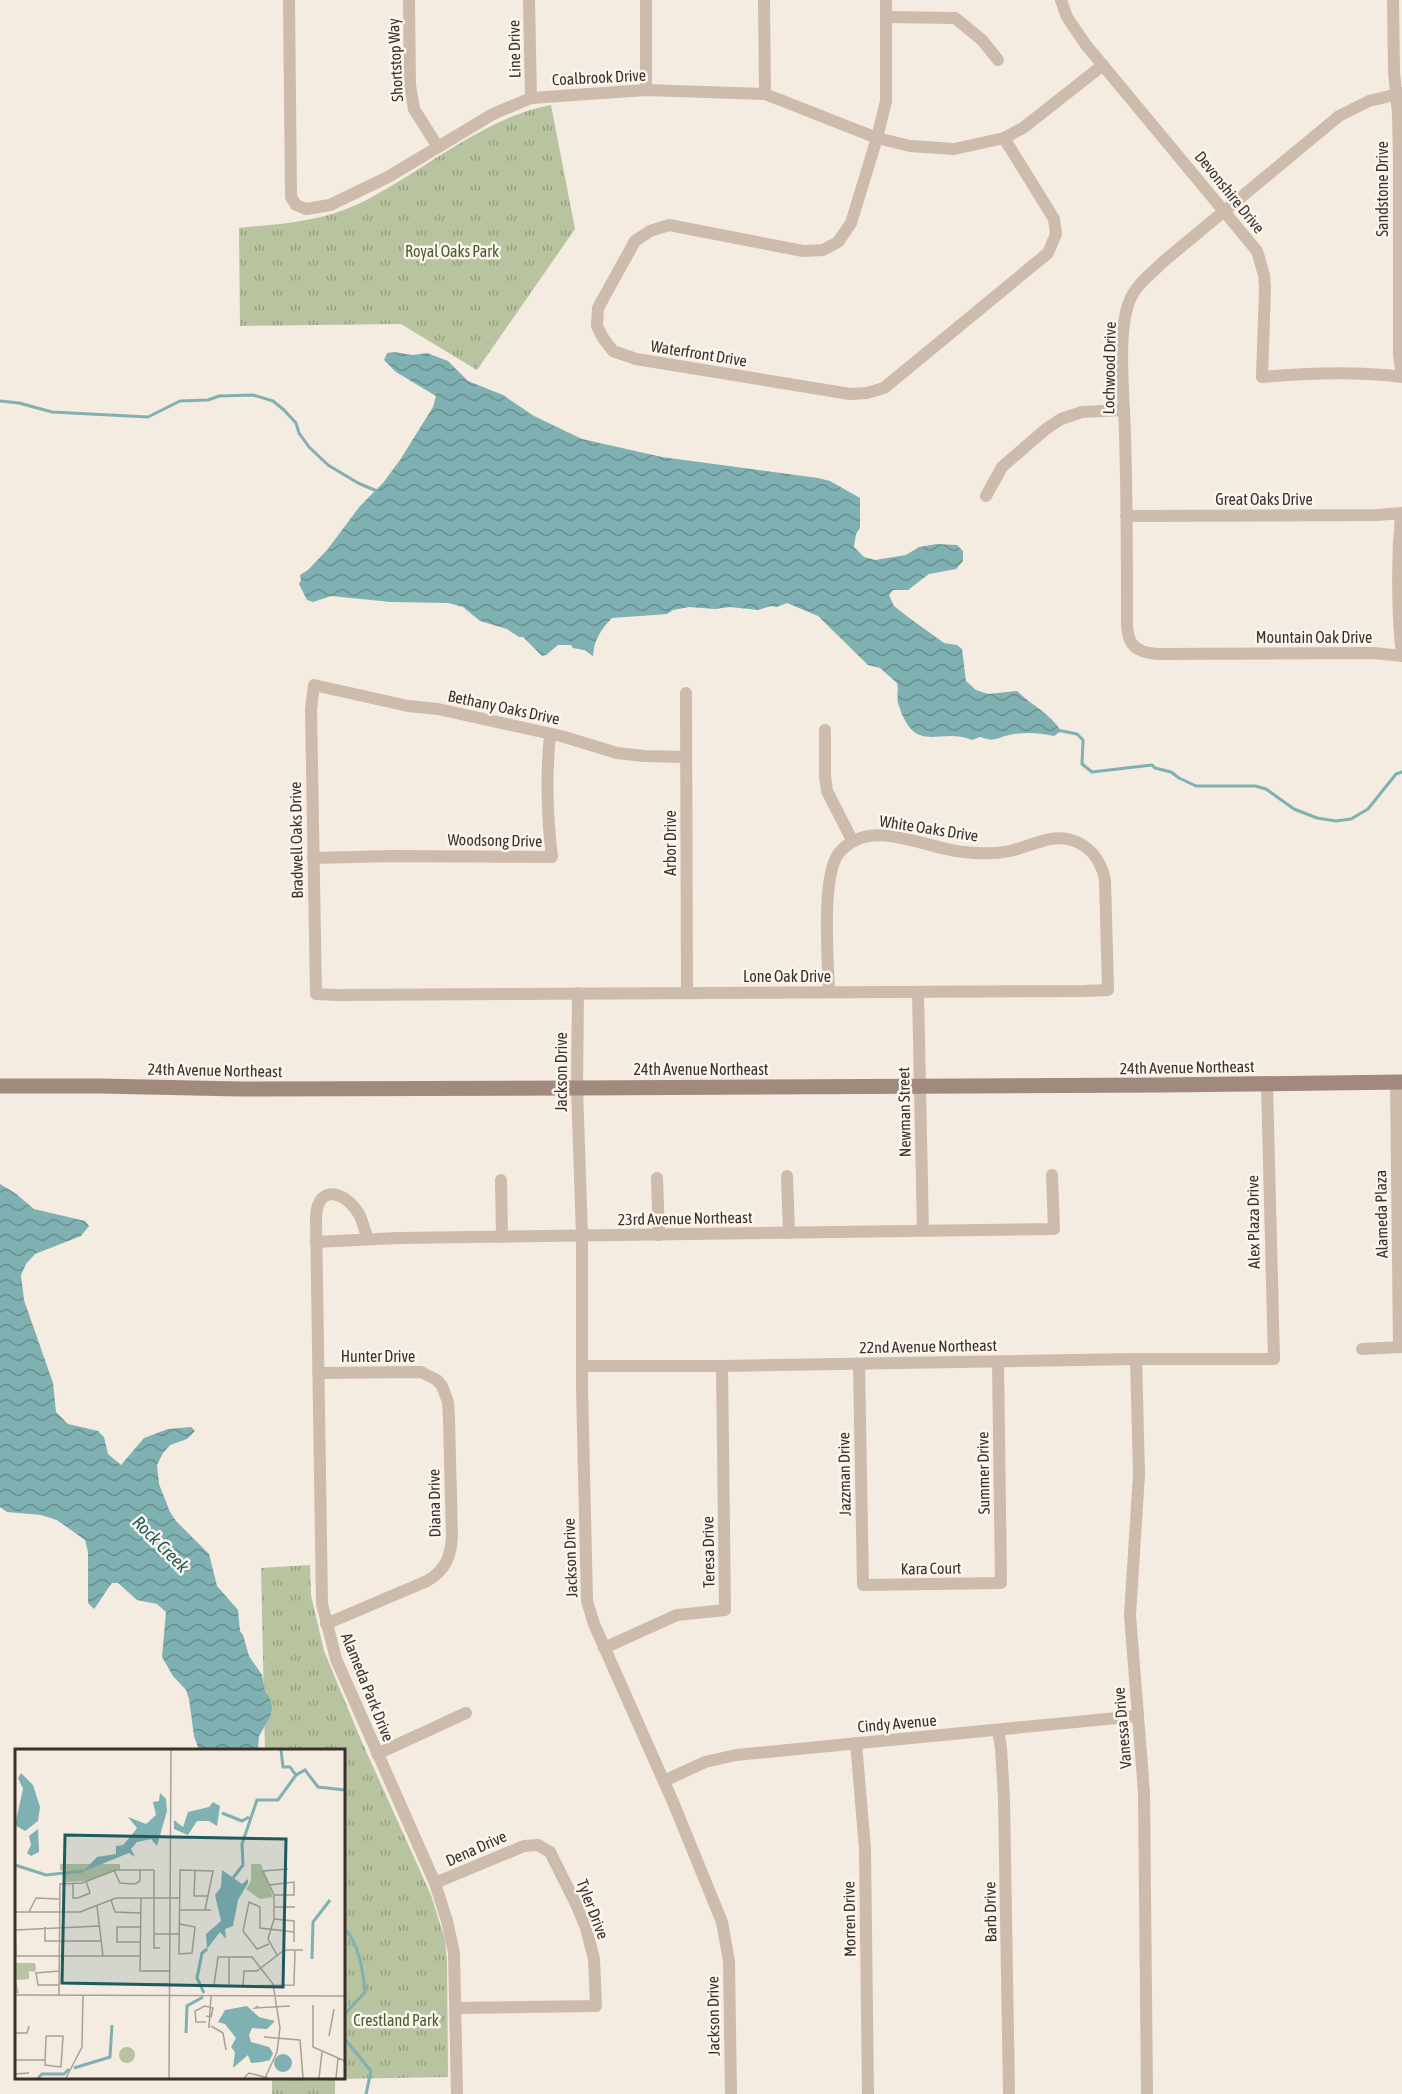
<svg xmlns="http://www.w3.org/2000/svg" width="1402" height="2094" font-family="'Asap Condensed',sans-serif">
<defs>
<pattern id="park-tufts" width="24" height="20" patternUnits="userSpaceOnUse" patternTransform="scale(1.5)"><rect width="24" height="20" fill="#b8c4a0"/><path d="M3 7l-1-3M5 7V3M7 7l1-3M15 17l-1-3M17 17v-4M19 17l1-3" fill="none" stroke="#97a083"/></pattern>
<pattern id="water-waves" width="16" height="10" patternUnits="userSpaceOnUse" patternTransform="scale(1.5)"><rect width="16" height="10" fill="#7fb0b2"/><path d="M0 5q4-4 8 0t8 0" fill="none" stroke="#699091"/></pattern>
</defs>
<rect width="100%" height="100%" fill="#f4ebe1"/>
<g fill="url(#park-tufts)">
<path d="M551,105L575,229L477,370L401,324L240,326L239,228C279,224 319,222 356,205C419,175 483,117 551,105Z"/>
<path d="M310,1565L311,1595L324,1651L361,1740L431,1895L445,1940L447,1961L448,2077L335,2079V2094H272V2078H344V1750H265L261,1568Z"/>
</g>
<g fill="url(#water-waves)">
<path d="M394,352L413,355L427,353L448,361L468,381L503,395L534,416L582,439L662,457L818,478L830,481L860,498V528L856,534L854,547L864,557L875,560L906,555L919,547L937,544L957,545L963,551V561L956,569L929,574L908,590H893L889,595L894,606L908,617L944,643L957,645L962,649L966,681L976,690L988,694L1017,691C1031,705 1050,713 1061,731L1054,736C1040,733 1028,732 1014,734C999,736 997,743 980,737L972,740C939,726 916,757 899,706C896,698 899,691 897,683L880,668L868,665L818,616L787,603L777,607L771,606L758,610L730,607L715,609L689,607L673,610L667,614L612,618C601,629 594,640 593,656L585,650L573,648L571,645H558L546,655L542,656L523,637H519L507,629L480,621L463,607L448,603L391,602L331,596L313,602L307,600L299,584L301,580L300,575L308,570L327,550L360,506L383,483L400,460L433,407L436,396L396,372L384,360L387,353Z"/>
<path d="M0,1184L15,1193L34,1209L85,1221L89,1226L81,1236L35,1254L26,1264L21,1275L24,1300L53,1383L56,1412L68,1424L98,1431L104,1437L108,1454L121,1465L144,1438L168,1429L191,1427L195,1431L187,1439L170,1445L163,1453L157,1465L159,1484L170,1512L176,1521L209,1554L217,1586L238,1610L240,1631L243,1635L249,1656L262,1675L265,1692L270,1698L272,1708L270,1717L259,1736L258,1750H199L194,1736L189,1699L186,1690L173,1676L162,1657L166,1612L157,1604L137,1600L118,1583H112C105,1592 101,1600 94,1609L88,1603V1552L85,1540L57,1520L41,1515L7,1512L0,1507Z"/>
</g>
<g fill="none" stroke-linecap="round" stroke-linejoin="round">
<g stroke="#7fb0b2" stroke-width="3">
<path d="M0,401L19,403L52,412L148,417L180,401L208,400L219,396L253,395L273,401L284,410L296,423L299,433L309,447L328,465L358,483L377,491"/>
<path d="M1057,730L1077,734L1083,740L1082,764L1092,772L1152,765L1155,768L1171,772L1179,778L1196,786H1255L1266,789L1294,809L1317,818L1336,821L1351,819L1368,809L1396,774L1402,772"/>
<path d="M344,1928C359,1943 363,1971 365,1992L344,2015"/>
<path d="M344,2038L371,2071L366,2094"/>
</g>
<g stroke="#cdbbac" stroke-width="12">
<path d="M289,0L291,197L296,205L306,209L330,205L388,177L493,114L531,98L646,90L765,94L877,138L910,146L954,149L1004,138L1023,128L1103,65"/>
<path d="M409,0L410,85L414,109L438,147"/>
<path d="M529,0L531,98"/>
<path d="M764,0L765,94"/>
<path d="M886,0V101L877,138L851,223L838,242L823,250L803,251L669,225L650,231L635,241L598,308L597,326L603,338L613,351L636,359L850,394L867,393L884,388L1048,253L1056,234L1054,219L1004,138"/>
<path d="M1061,0L1067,17L1086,45L1257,251L1264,275L1265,288L1262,377C1308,373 1357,371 1402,377L1399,354V157L1398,114L1394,72L1393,0"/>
<path d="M886,17L955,18L982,40L998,60"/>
<path d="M646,90V0"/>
<path d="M986,496L1002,467L1046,429L1061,419L1082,412L1124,410"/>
<path d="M1126,516L1377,515L1401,513C1397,560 1397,608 1402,656L1374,653L1157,654C1136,652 1128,646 1127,625C1127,561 1127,497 1125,434C1124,398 1117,334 1129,302C1135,285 1152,273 1164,261L1339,116L1369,101L1402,93"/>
<path d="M686,693L687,993"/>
<path d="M825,730V776L827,791L852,840"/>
<path d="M686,757L644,756L617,753L561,736L438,709L408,706L314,685L311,709L316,994L338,995L1084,991L1108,990L1105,880C1101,860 1089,844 1068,839C1049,835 1028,847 1010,851C995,854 980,854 964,852C925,849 870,815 839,853C821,875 828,962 829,992"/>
<path d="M313,858L393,856L552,857C547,817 546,775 550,734"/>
<path d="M918,992L923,1231"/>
<path d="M578,993L577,1088L582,1236V1388L587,1601L594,1624L673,1802L722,1922L729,1961L731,2094"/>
<path d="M1396,1082L1399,1346"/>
<path d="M787,1176L789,1233"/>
<path d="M657,1178L659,1235"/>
<path d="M501,1180L502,1237"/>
<path d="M368,1239C365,1232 363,1223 360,1216C348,1193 318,1181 316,1217L322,1604L336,1659L435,1883L447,1921L454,1953L457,2094"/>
<path d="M316,1242L399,1238L1054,1229L1052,1175"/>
<path d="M1362,1349L1402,1347"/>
<path d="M1136,1359L1139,1474L1130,1615L1144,1792L1147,2094"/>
<path d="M859,1364L863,1585L1001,1583L998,1362"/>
<path d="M582,1366H722L1136,1359H1274L1267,1084"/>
<path d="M318,1373L421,1372L437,1380L442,1386L448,1402L449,1420L452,1536C451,1556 446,1570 427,1581L326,1624"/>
<path d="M604,1648L677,1615L725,1610L722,1366"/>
<path d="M998,1730L1001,1748L1004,1798L1009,2094"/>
<path d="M856,1743L865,1849L868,2094"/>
<path d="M377,1754L466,1713"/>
<path d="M664,1781L705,1762L736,1755L1138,1716"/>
<path d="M435,1883L524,1846L538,1845L550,1852L576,1904L586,1928L594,1959L596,2006L456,2008"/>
</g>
<path stroke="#a18a7d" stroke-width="15" d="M0,1086H100L240,1089L577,1088L1162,1085L1402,1082"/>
</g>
<g text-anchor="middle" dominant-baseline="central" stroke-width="5" stroke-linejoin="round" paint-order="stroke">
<g font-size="16" fill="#3b302b" stroke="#fbf5ee">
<text transform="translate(514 49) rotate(-91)">Line Drive</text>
<text transform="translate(395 60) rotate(-93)">Shortstop Way</text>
<text transform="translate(599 77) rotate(-3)">Coalbrook Drive</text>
<text transform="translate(1382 189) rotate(-90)">Sandstone Drive</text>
<text transform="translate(1230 192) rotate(51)">Devonshire Drive</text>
<text transform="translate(699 353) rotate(9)">Waterfront Drive</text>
<text transform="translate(1109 368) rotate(-89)">Lochwood Drive</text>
<text x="1264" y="499">Great Oaks Drive</text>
<text x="1314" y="637">Mountain Oak Drive</text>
<text transform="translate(504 707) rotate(12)">Bethany Oaks Drive</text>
<text transform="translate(929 828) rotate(9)">White Oaks Drive</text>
<text transform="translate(296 840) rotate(-91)">Bradwell Oaks Drive</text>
<text transform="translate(495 840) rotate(1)">Woodsong Drive</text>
<text transform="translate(670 843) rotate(-90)">Arbor Drive</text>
<text x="787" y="976">Lone Oak Drive</text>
<text transform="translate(1187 1067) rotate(-1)">24th Avenue Northeast</text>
<text x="701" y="1069">24th Avenue Northeast</text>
<text transform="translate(215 1070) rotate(1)">24th Avenue Northeast</text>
<text transform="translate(561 1072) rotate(-90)">Jackson Drive</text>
<text transform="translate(904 1112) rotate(-91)">Newman Street</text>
<text transform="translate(1381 1214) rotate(-91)">Alameda Plaza</text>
<text transform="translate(685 1218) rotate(-1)">23rd Avenue Northeast</text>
<text transform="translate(1253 1222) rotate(-91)">Alex Plaza Drive</text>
<text transform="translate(928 1346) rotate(-1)">22nd Avenue Northeast</text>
<text x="378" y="1356">Hunter Drive</text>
<text transform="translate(983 1473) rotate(-91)">Summer Drive</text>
<text transform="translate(844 1474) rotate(-91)">Jazzman Drive</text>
<text transform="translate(434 1503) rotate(-91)">Diana Drive</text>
<text transform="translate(708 1552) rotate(-91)">Teresa Drive</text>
<text transform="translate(570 1558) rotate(-92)">Jackson Drive</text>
<text transform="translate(931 1568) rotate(-1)">Kara Court</text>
<text transform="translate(368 1687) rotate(68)">Alameda Park Drive</text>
<text transform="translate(897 1723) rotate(-5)">Cindy Avenue</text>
<text transform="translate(1122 1728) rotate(-95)">Vanessa Drive</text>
<text transform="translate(476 1848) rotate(-24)">Dena Drive</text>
<text transform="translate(593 1909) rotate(69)">Tyler Drive</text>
<text transform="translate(990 1912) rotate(-91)">Barb Drive</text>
<text transform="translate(849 1919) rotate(-91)">Morren Drive</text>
<text transform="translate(713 2016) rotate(-91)">Jackson Drive</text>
</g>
<g font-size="16" fill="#4a5a2e" stroke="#fbf5ee">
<text x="452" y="251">Royal Oaks Park</text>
<text x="396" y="2020">Crestland Park</text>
</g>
<g font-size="18" font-style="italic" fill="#1f5a5e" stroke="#fbf5ee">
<text transform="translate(161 1544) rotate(45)">Rock Creek</text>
</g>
</g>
<g transform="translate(15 1749)">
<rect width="330" height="330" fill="#f4ebe1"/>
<path d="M0,214H20L21,219L20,223L14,222V230L1,231L4,244H0ZM104 306a8 8 0 1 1 16 0a8 8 0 1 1-16 0Z" fill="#b8c4a0"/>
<path d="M45,115H105V120L70,132L51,133V122L45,121ZM236,115H246L258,148L245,150L231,140L236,132Z" fill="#b8c4a0"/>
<path d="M6,24L18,36L25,58L23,72L10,82L0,76L8,40L3,29ZM145,44L151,50L152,62L142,97L136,90L122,93L116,100L120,108L114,104L67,123L82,108L101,105V97L108,96L119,83L122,79L113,68L131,75L141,66L138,53L144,52ZM198,53L205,57L202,77L194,72H182L173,86L159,80V71L168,78L173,63L194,58ZM23,80L24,103L16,107L12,104L16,96L14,87ZM207,121L227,135L233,130V134L223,151L218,177L210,180L211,190L205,183L192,200L191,185L206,172L200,146L206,138ZM232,257L244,268L260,272L252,280L237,279L234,286L236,293L254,298L258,304L255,311L247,313L236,314L233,306L218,319L220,303L216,298L221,289L210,275L203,273L210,261ZM259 314a9 9 0 1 1 18 0a9 9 0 1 1-18 0Z" fill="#7fb0b2"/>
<path fill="none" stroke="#7fb0b2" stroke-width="3" d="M266,1L268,18H275L280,25M207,64L227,72L234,68M0,116L31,126L68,122M218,129L228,116L227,95L242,51H263L281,26L290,21L303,38L330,41M297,210L298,173L315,151M189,244L182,229L187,204L192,200M171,284L172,257L188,248M59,319L95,308L97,276M23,329L27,325H49L54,320"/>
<path fill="none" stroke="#aaa098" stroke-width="1.5" d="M99,121L105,134L120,135L125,132V121M139,121V199H145M180,121L179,147H192M58,134V149H63L75,144L71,132M254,136L279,133V146H259M126,149L125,222H154M96,151L100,163L125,164M82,157L88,207M260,158H280M165,161H196M0,163H65L101,149H165M14,163L21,149L44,150M259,170L279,172V193M165,175L180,178L177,204L164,205V202L165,124V121L198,122L190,161M30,178V192H87M0,180L1,207H125M0,181L85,177M139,185H164M125,193H102V178H125M254,195L242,200L228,182L234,153L245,158V179L279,183M280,201L279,236L228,237L229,222H242L268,202L272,201H288M262,206L253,190L259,170V146L248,122L273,120M214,208V237L199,236L203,208H237L258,235L265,279L262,303L250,329M126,235H154M44,236H23L21,224L44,222M0,246L330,247M44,246L45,135L67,134L101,121H139M298,256V298L330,312M243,257L240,259L275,257M191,267L196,268L198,259L190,257L180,262L181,273H191M194,274V279L196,247M196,277L208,284L211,301M0,284H12L14,277M31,287H48L46,318L30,316ZM314,287L319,260M249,288L285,291L288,329M0,311H30M0,329V325L14,324M51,329L67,298L68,246M154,329L156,1M229,329L234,324L253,329M304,329L307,303M321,329L323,309"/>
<path fill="#1f5a5e" fill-opacity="0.15" stroke="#1f5a5e" stroke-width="3" d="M50,86L271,90L268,238L47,234Z"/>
<rect width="330" height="330" fill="none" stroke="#3b302b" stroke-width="3"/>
</g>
</svg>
